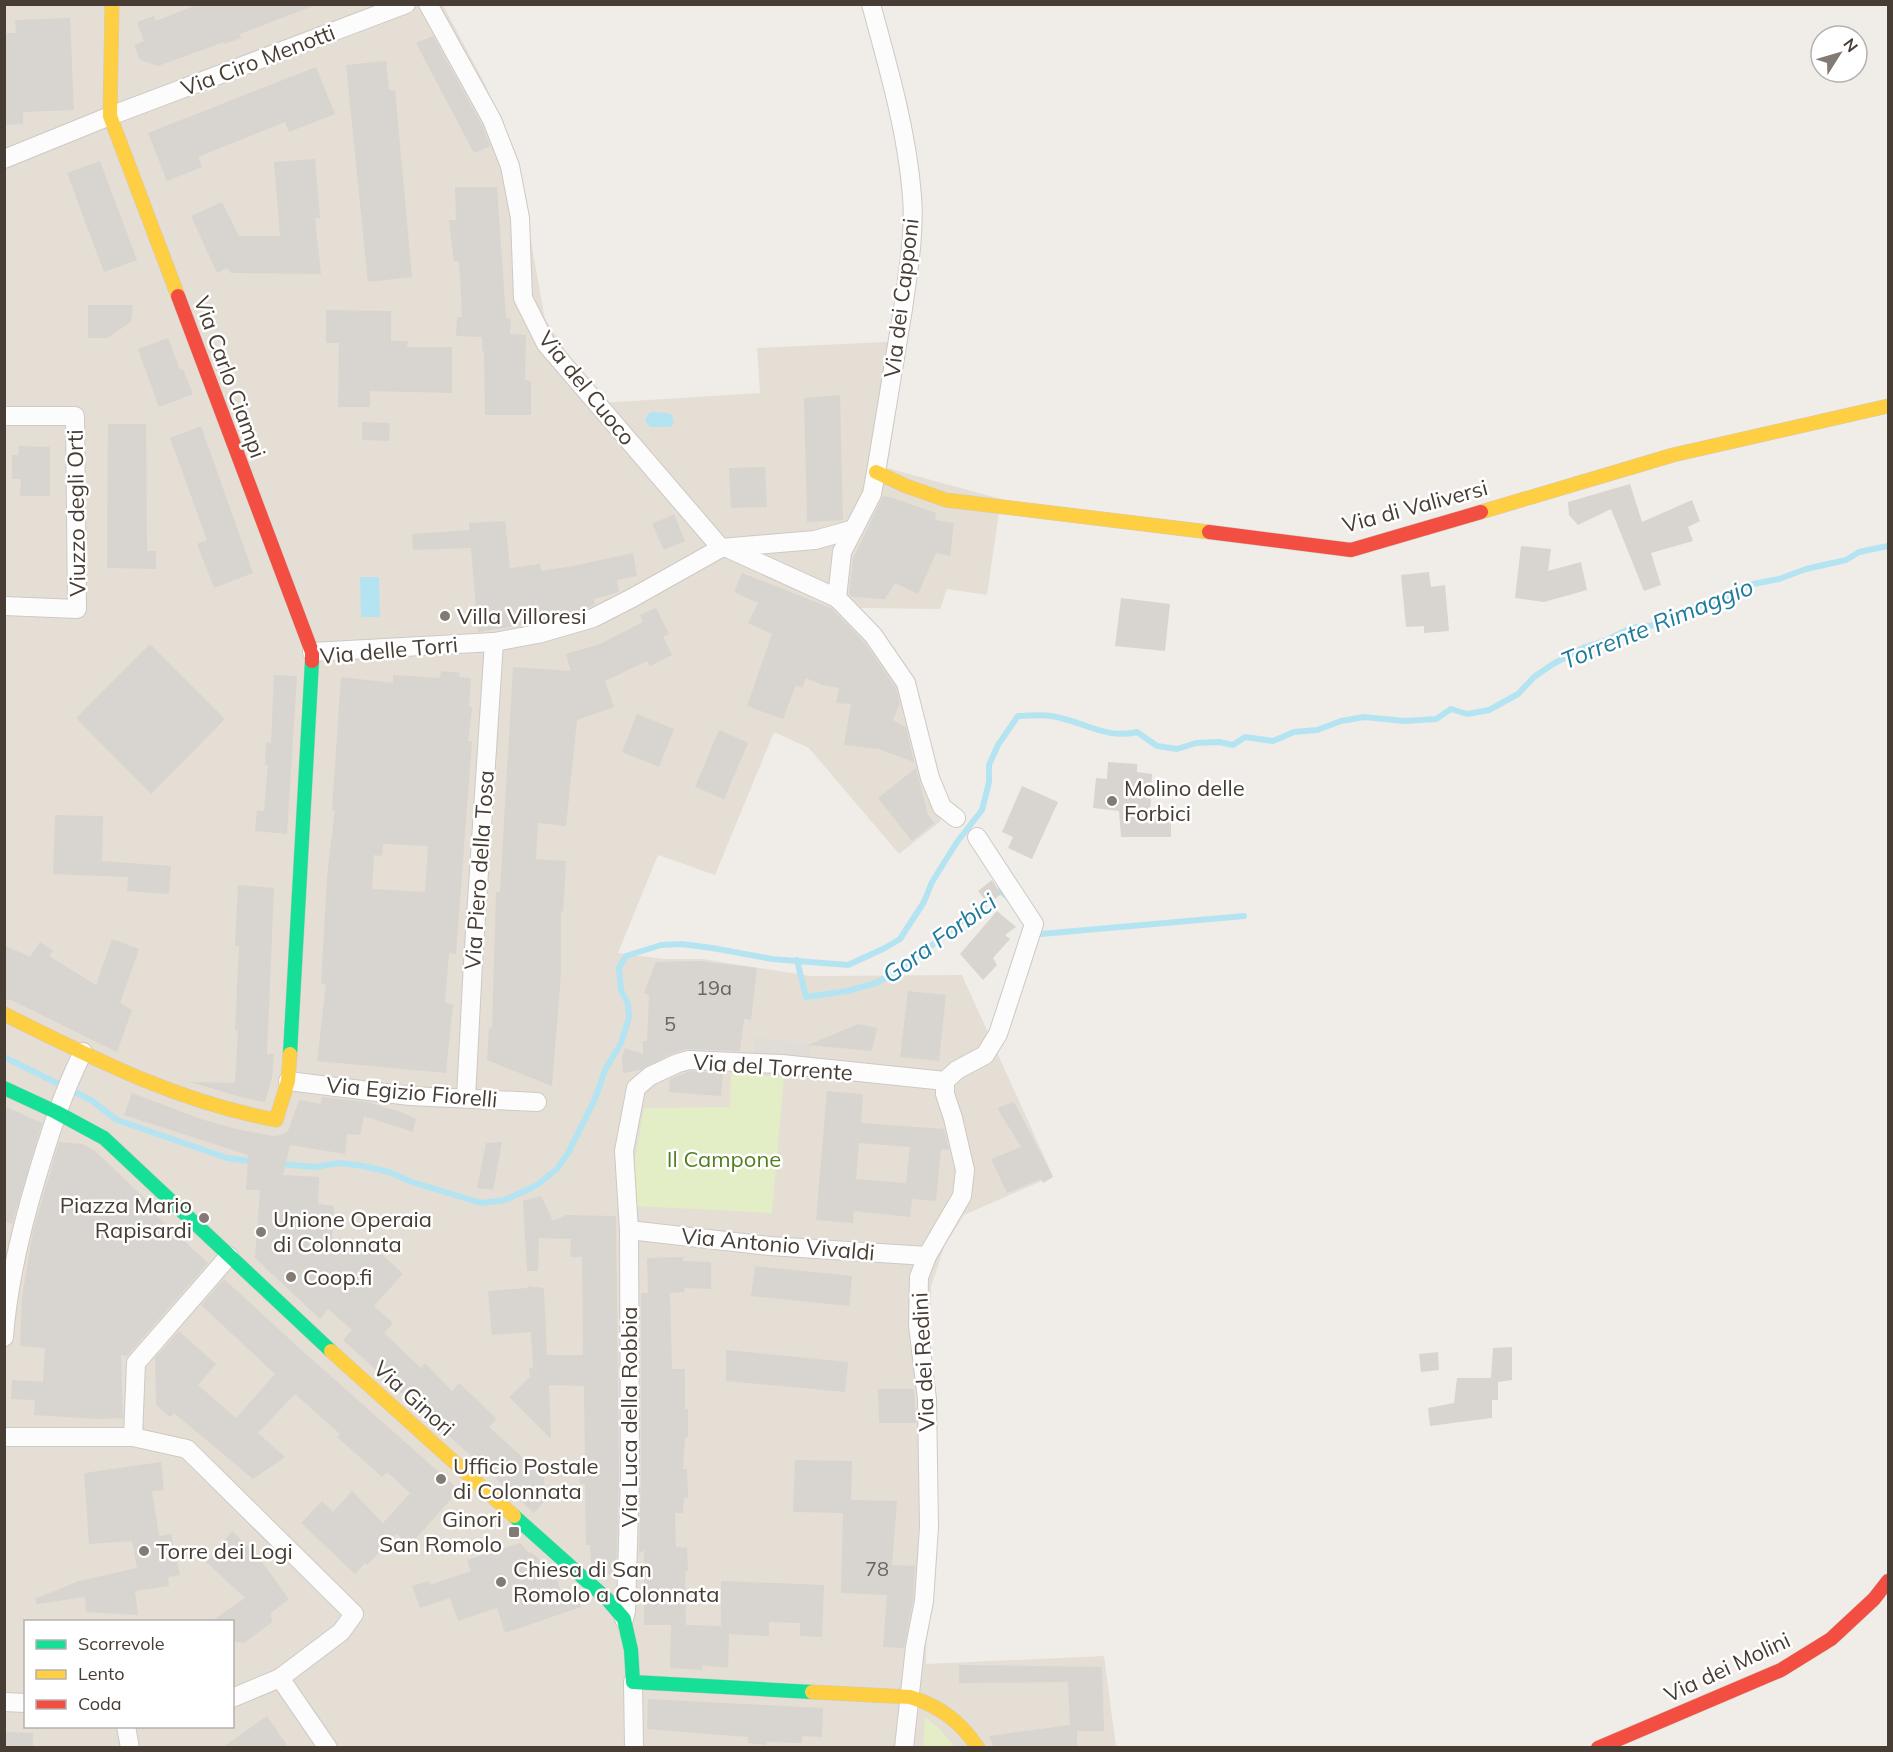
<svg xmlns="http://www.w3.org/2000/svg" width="1893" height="1752" font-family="Mulish,sans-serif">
<rect width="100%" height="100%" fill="#f0ede8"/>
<path fill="#e5ded5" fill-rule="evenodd" d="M5,5H443L485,84L515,153L545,319L600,403L760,393L757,348L907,341L887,468L1001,499L987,595L947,589L940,609L859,608L917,689L944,798L940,822L899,854L809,748L774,732L715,875L658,855L618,953L664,959H703L810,976L962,975L1053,1176L964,1215L944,1247L931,1287L926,1664L1104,1656L1116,1747L5,1748ZM26,1622H232V1726H26Z"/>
<g fill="#e3edc6">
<path d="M731,1073L784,1077L772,1213L634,1206L635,1160L644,1108L730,1107Z"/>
<path d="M925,1717L939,1728L955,1747H923Z"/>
</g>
<path fill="#e0dcd8" d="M755,1037L811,1044L810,1061L753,1054Z"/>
<g fill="#b4e4f2">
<path d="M651,412L668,413L672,415L674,423L670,427H650L645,421L647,415Z"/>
<path d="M360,577H379L380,617H361Z"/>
</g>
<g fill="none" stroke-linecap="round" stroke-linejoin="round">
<g stroke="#b4e4f2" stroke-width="6">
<path d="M1041,934L1244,916"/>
<path d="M797,960L806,997L847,991L876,983L901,970L1000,891L1011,899"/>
<path d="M4,1057L91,1100L117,1120L227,1158L255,1162"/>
<path d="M280,1164L315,1167L339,1163L363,1166L389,1172L412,1182L481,1203L505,1200L537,1185L557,1169L568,1153L595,1099L605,1070L621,1043L629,1018L628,1004L621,990L619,968L626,956L661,945L682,944L712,948L772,959L848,965L885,948L900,939L924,902L932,882L957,842L982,810L989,782V765L998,745L1018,716C1029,716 1041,714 1051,716C1081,720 1105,740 1137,732L1157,746L1177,749L1196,743L1219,742L1233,745L1245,737L1273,741L1294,732L1317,730L1341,721L1364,717L1405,721L1436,719L1451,709L1467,714L1489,710L1518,694L1534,677L1553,664L1585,647L1607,640L1631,628L1655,625L1697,606L1724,598L1753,584L1779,579L1806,569L1846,560L1859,552L1888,546"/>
</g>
</g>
<g fill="#d8d4cf" fill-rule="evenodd">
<path d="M199,4H313V6L240,34L241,38L225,44L224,42L158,66L140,60L134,45L144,41L137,22L154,16L156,21Z"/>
<path d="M70,18L74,110L23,112V124L4,125V33H16L15,20Z"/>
<path d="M433,36L482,125L490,146L474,153L416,43Z"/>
<path d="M386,61L389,90H395L412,277L368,282L346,65Z"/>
<path d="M316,67L335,114L289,132L285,122L198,157L202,167L167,181L148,133Z"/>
<path d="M315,159L320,218H315L321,274L231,273L227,268L217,273L191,216L222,202L239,236H280L274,162Z"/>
<path d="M100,161L137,260L104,272L67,173Z"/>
<path d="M455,187H497L506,318L511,319L510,334L526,335L525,380L531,381V415H485L484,351H482V337L456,336L457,317H462L461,293L459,261L454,262L449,220H456Z"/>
<path d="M88,305H133L131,322L107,338H88Z"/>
<path d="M326,310L391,311V341H408L407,347H452V393L370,391V407H338L339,343H326Z"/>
<path d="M168,338L180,370L183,369L193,394L159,407L138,349Z"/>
<path d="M840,395L843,520L807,522L804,398Z"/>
<path d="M362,422L390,423L389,441L362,440Z"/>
<path d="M108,424H146L147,551H156V569L107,568Z"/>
<path d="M201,426L253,573L214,588L197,544L207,540L170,438Z"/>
<path d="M19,446L50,447V496H20L21,479H12V455H18Z"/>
<path d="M765,467L767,507L731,508L729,468Z"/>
<path d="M1630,484L1642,522L1692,500L1700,521L1688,527L1693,541L1651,553L1661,585L1644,591L1611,509L1578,525L1569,515L1568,502Z"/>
<path d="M883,496L893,498L936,513L935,520L954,523L950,556L936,553L918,594L895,583L885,599L852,597L849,594L853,559Z"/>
<path d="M674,514L685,541L664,550L652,524Z"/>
<path d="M505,521L510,568L540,564L541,571L573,566L633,553L637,576L617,580L619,592L594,599L595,604L590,607L535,623L478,632L471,548L413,550L412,534L469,530V523Z"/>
<path d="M1521,546L1551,549L1548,571L1581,562L1587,590L1544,602L1515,598Z"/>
<path d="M1429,572L1431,587L1445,585L1449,631L1424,633V626L1406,627L1401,575Z"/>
<path d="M742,573L831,608L864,642L896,688L900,704L893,720L906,727L914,762L879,749L844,745L851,704L836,703L839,688L823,685L806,678L802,688L796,685L783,719L747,706L772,634L748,623L758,603L734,592Z"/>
<path d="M1121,598L1170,604L1165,651L1115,646Z"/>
<path d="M656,608L669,634L663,637L672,655L650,666L647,661L605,681L614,707L577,720L566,826L538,823L536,859L566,861L563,912L561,911V973L552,1086L487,1060L489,1028L492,1029L496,892H500L513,667L571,671L566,654L600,644L643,622L640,615Z"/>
<path d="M150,644L225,719L151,794L76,718Z"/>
<path d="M441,671L460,673L459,677L471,678L469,707H472L468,741H472L456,954L449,953L445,1003L453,1004L446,1073L317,1061L326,984H321L327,877L335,810H332L341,677L393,683V675L440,678ZM383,844L428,846L425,892L372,889L374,855L382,856Z"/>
<path d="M274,675L297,676L287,834L255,831L257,810L264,811L268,765H265L266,742L271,743Z"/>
<path d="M637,714L674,729L659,767L622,752Z"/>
<path d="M719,730L748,743L724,799L695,787Z"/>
<path d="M1108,762L1137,764V772L1152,774L1150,816L1171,818V837H1121L1119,811L1093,808L1096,778L1107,779Z"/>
<path d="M916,768L928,815L934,823L912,841L878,798Z"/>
<path d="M1022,786L1058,802L1032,859L1008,848L1013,837L1002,832Z"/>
<path d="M55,815L103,816L102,861L171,866L169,894L127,891L128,877L53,874Z"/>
<path d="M992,880L1001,894L988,904L978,891Z"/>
<path d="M238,885L274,888L267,1054H274L272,1078L265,1102L244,1098L190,1082L235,1083L238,1030H235L239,946H235Z"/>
<path d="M997,911L1016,927L1005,935L1010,939L993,958L997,965L983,980L960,954Z"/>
<path d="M112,939L139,949L120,1003L132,1010L117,1052L11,1000L4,999V945L30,957L40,942L53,951L49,956L96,985Z"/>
<path d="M700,961L757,968L751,1020L744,1019L740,1051L686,1049L673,1053L640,1070L623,1073L622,1059L625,1048L643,1054V1041H647L649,995L644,993L656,962Z"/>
<path d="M908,991L946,995L939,1061L900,1057Z"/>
<path d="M858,1024L877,1028L872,1051L808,1045Z"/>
<path d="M690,1071L723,1073L721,1096L669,1092L670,1079Z"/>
<path d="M827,1091L863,1094L861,1123L944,1129L949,1150L941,1149L936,1201L912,1199L910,1217L854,1211L853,1223L816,1220ZM859,1143L910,1147L906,1183L856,1179Z"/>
<path d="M132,1093L201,1119L236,1129L273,1136L281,1135L288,1131L299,1100L321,1104L322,1097L367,1102L404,1113L416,1119L413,1132L364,1116L360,1135L347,1134L345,1154L290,1145L283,1175L319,1177L318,1204L334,1206L332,1238L368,1241L403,1274L374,1306L393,1323L384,1333L421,1368L425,1363L452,1391L459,1383L497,1419L489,1427L544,1477L545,1500L534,1513L343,1340L352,1330L328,1309L320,1319L255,1258L260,1190H246L248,1155L124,1115Z"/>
<path d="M1014,1102L1053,1177L1043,1183L1041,1179L1007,1193L991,1159L1021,1147L997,1108Z"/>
<path d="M4,1106L42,1123L12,1224L4,1221Z"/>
<path d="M59,1142L82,1144L95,1151L156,1209L153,1212L208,1263L127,1356L121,1355L123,1418L98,1419L34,1415L35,1400L11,1399L12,1380L43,1382L45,1348L20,1346L22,1297L33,1231Z"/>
<path d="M502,1142L493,1190L477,1188L486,1143Z"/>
<path d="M541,1196L553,1221L566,1215L616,1216L619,1475L616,1573L614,1574L603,1575L591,1563L590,1545H586L585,1484H580L579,1465H585L584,1386L549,1385L551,1439L509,1397L530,1377L529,1367L533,1369L531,1332L492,1335L488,1291L528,1288V1286L544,1288L547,1355H583L582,1257H570L571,1239L539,1238L538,1271H527L523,1201Z"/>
<path d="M683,1257V1261L711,1262V1289L684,1288L685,1292L670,1293L672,1369H685V1409H688V1437H685L683,1469H687L688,1498H684L683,1513H675L676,1547L687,1548L688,1571H685L686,1625L721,1626V1581L824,1585L822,1637L800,1636V1623L769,1622V1636L729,1634L728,1668L702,1665V1670L670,1668L671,1625H644V1550L639,1554L641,1475V1293H648L647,1258Z"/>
<path d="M755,1266L852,1276L849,1306L751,1296Z"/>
<path d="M224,1279L297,1346L459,1490L409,1546L397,1534L367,1565L365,1563L355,1574L301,1523L322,1501L333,1512L352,1491L383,1523L410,1493L387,1472L382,1477L337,1437L340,1434L295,1394L258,1433L285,1457L253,1479L174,1413L170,1417L156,1405L155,1358L179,1331L216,1364L198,1385L236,1418L275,1374L201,1305Z"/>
<path d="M1512,1347V1380L1498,1382V1400H1492V1418L1430,1426L1428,1408L1454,1403L1457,1378H1491L1493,1348Z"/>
<path d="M726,1350L848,1362L845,1392L726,1381Z"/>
<path d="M1438,1352L1439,1370L1421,1372L1419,1354Z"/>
<path d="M878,1389H914L916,1423H879Z"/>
<path d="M795,1460L852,1461L851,1500L897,1501L892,1565L915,1566L913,1600L904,1648L883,1647L887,1595L841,1593L843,1513L793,1512Z"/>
<path d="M161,1462L164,1490L152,1491L159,1536L171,1534L180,1575L168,1577L169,1586L135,1591L138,1615L86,1612L85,1597L37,1604L35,1599L79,1581L137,1568L132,1541L89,1544L84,1473Z"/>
<path d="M232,1531L263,1561L262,1562L289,1599L271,1613L272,1622L244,1643L232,1641V1622H210L245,1598L206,1562Z"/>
<path d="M520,1543L529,1553L531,1552L555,1573L560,1590L569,1587L576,1592L581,1607L505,1633L497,1608L458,1621L450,1598L420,1608L412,1586L429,1581L430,1585L471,1571L467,1560Z"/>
<path d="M959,1665L1102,1667L1104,1731H1077V1748H994L989,1736L1070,1725L1068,1682L959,1683Z"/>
<path d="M648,1699L823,1708L822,1737L802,1736V1743L767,1742L766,1745L748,1743V1737L647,1729Z"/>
<path d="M267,1716L289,1748H222Z"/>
<path d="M4,1732L33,1733V1748H4Z"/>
</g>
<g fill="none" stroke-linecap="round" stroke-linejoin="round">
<g stroke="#cdc9c4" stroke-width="20">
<g id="street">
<path d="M428,4L492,120L510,166L520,218L523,298L546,344L721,548"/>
<path d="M871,4C888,67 907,131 912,196C915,234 908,272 903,309C894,364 885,418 876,472L872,494L842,552L837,598L873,635L906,683L930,778L942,807L956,818"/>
<path d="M4,159L110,116L406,4"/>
<path d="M4,416H75L77,609L4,606"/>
<path d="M727,548L837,598"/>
<path d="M312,652L494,642L538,634L593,618L632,598L721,548L815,540L854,529"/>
<path d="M288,1081L410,1096L537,1102"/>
<path d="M466,1098L473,963L494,642"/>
<path d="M629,1230L770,1246L927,1256"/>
<path d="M4,1337C8,1282 21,1229 37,1176C50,1133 63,1092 83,1052"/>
<path d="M4,1437H133L187,1449L354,1614L341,1632L280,1678L232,1698"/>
<path d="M133,1437L136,1363L229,1256"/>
<path d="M624,1619L626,1611L630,1475L629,1230L624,1151L636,1088L650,1076L678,1063L689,1060L782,1064L945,1081"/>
<path d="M280,1678L328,1748"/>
<path d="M633,1682L634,1748"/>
<path d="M4,1702L26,1703"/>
<path d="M126,1726L130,1748"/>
<path d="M904,1748L915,1647L924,1601L929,1527L927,1399L918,1325L919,1277L927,1256L962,1196L965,1170L953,1118L945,1094V1081L957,1070L985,1055L998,1034L1034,924L977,837"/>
</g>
</g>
<g stroke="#d2cac0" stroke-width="15">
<g id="fast">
<path d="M290,1054L312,661"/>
<path d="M4,1088L56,1112L104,1138L331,1351"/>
<path d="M514,1516L607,1599L624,1619L631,1650L633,1682L812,1692"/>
</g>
</g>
<g stroke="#d2cac0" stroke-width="15">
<g id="slow">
<path d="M112,4L110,116L178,296"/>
<path d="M876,472L906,486L946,500L1209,532"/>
<path d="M1481,512L1673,455L1888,406"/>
<path d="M4,1014C95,1059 175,1101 276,1120L288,1081L290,1054"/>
<path d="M331,1351L514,1516"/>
<path d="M812,1692L910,1697C940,1706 961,1722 978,1748"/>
</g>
</g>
<g stroke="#d2cac0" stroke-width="15">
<g id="jam">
<path d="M178,296L312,652V661"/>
<path d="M1209,532L1351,550L1481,512"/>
<path d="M1598,1748L1781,1670L1831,1639L1874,1599L1888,1581"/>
</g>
</g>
<use href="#street" stroke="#fdfcfc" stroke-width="18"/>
<use href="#fast" stroke="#16e098" stroke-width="14"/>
<use href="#slow" stroke="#ffcf43" stroke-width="14"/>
<use href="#jam" stroke="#f24e42" stroke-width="14"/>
</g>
<g fill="#837b73" stroke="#fff" stroke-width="2">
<circle cx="445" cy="616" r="6"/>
<circle cx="1112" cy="801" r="6"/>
<circle cx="204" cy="1218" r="6"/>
<circle cx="261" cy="1232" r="6"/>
<circle cx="291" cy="1277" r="6"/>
<circle cx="441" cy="1479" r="6"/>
<rect x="508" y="1526" width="12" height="12" rx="3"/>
<circle cx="144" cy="1551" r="6"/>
<circle cx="501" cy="1582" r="6"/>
</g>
<g text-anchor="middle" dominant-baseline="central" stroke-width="5" stroke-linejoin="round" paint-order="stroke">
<g font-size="20" fill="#6e645c">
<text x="714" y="987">19a</text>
<text x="670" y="1023">5</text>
<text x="877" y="1568">78</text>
</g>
<g font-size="22" fill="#483d34" stroke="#fff">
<text transform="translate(258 60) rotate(-21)">Via Ciro Menotti</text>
<text transform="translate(901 298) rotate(-83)">Via dei Capponi</text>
<text transform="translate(230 377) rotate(70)">Via Carlo Ciampi</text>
<text transform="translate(587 388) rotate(51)">Via del Cuoco</text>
<text transform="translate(1415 506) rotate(-15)">Via di Valiversi</text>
<text transform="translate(76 513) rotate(-91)">Viuzzo degli Orti</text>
<text transform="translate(389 650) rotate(-5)">Via delle Torri</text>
<text transform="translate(479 870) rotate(-86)">Via Piero della Tosa</text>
<text transform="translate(773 1067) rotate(4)">Via del Torrente</text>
<text transform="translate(412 1092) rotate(5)">Via Egizio Fiorelli</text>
<text transform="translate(778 1244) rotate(5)">Via Antonio Vivaldi</text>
<text transform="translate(923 1362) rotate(-93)">Via dei Redini</text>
<text transform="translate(414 1398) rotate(42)">Via Ginori</text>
<text transform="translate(629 1417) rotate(-90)">Via Luca della Robbia</text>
<text transform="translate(1727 1667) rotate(-25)">Via dei Molini</text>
</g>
<g font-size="22" fill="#483d34" stroke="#fff" text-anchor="start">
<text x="457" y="616">Villa Villoresi</text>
<text x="1124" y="788">Molino delle<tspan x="1124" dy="25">Forbici</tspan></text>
<text x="192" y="1205" text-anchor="end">Piazza Mario<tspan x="192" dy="25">Rapisardi</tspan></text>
<text x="273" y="1219">Unione Operaia<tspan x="273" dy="25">di Colonnata</tspan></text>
<text x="303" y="1277">Coop.fi</text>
<text x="453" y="1466">Ufficio Postale<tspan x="453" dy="25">di Colonnata</tspan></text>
<text x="502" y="1519" text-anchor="end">Ginori<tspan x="502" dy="25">San Romolo</tspan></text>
<text x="156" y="1551">Torre dei Logi</text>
<text x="513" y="1569">Chiesa di San<tspan x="513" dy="25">Romolo a Colonnata</tspan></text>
</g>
<g font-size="22" fill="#537f21" stroke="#fff">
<text x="724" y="1159">Il Campone</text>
</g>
<g font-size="24" font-style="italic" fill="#1f7b9b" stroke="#fff">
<text transform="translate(1657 623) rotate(-22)">Torrente Rimaggio</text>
<text transform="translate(939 938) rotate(-36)">Gora Forbici</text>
</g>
</g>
<rect width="1893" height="1752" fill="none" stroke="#483d34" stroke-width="12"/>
<rect x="24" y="1620" width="210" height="108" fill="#ffffff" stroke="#b6b1ae" stroke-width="1.5"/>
<rect x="36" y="1640" width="30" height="9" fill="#16e098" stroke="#b6b1ae" stroke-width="1.5"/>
<text x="78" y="1650" font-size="18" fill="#483d34">Scorrevole</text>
<rect x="36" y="1670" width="30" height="9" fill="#ffcf43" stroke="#b6b1ae" stroke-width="1.5"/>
<text x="78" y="1680" font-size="18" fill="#483d34">Lento</text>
<rect x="36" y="1700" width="30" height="9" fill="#f24e42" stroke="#b6b1ae" stroke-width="1.5"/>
<text x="78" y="1710" font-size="18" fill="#483d34">Coda</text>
<g transform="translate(1839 54) rotate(53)"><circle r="28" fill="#ffffff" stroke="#b6b1ae" stroke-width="1.5"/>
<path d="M0-4.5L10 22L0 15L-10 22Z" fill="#837b73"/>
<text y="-9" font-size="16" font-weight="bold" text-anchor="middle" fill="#483d34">N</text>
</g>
</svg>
